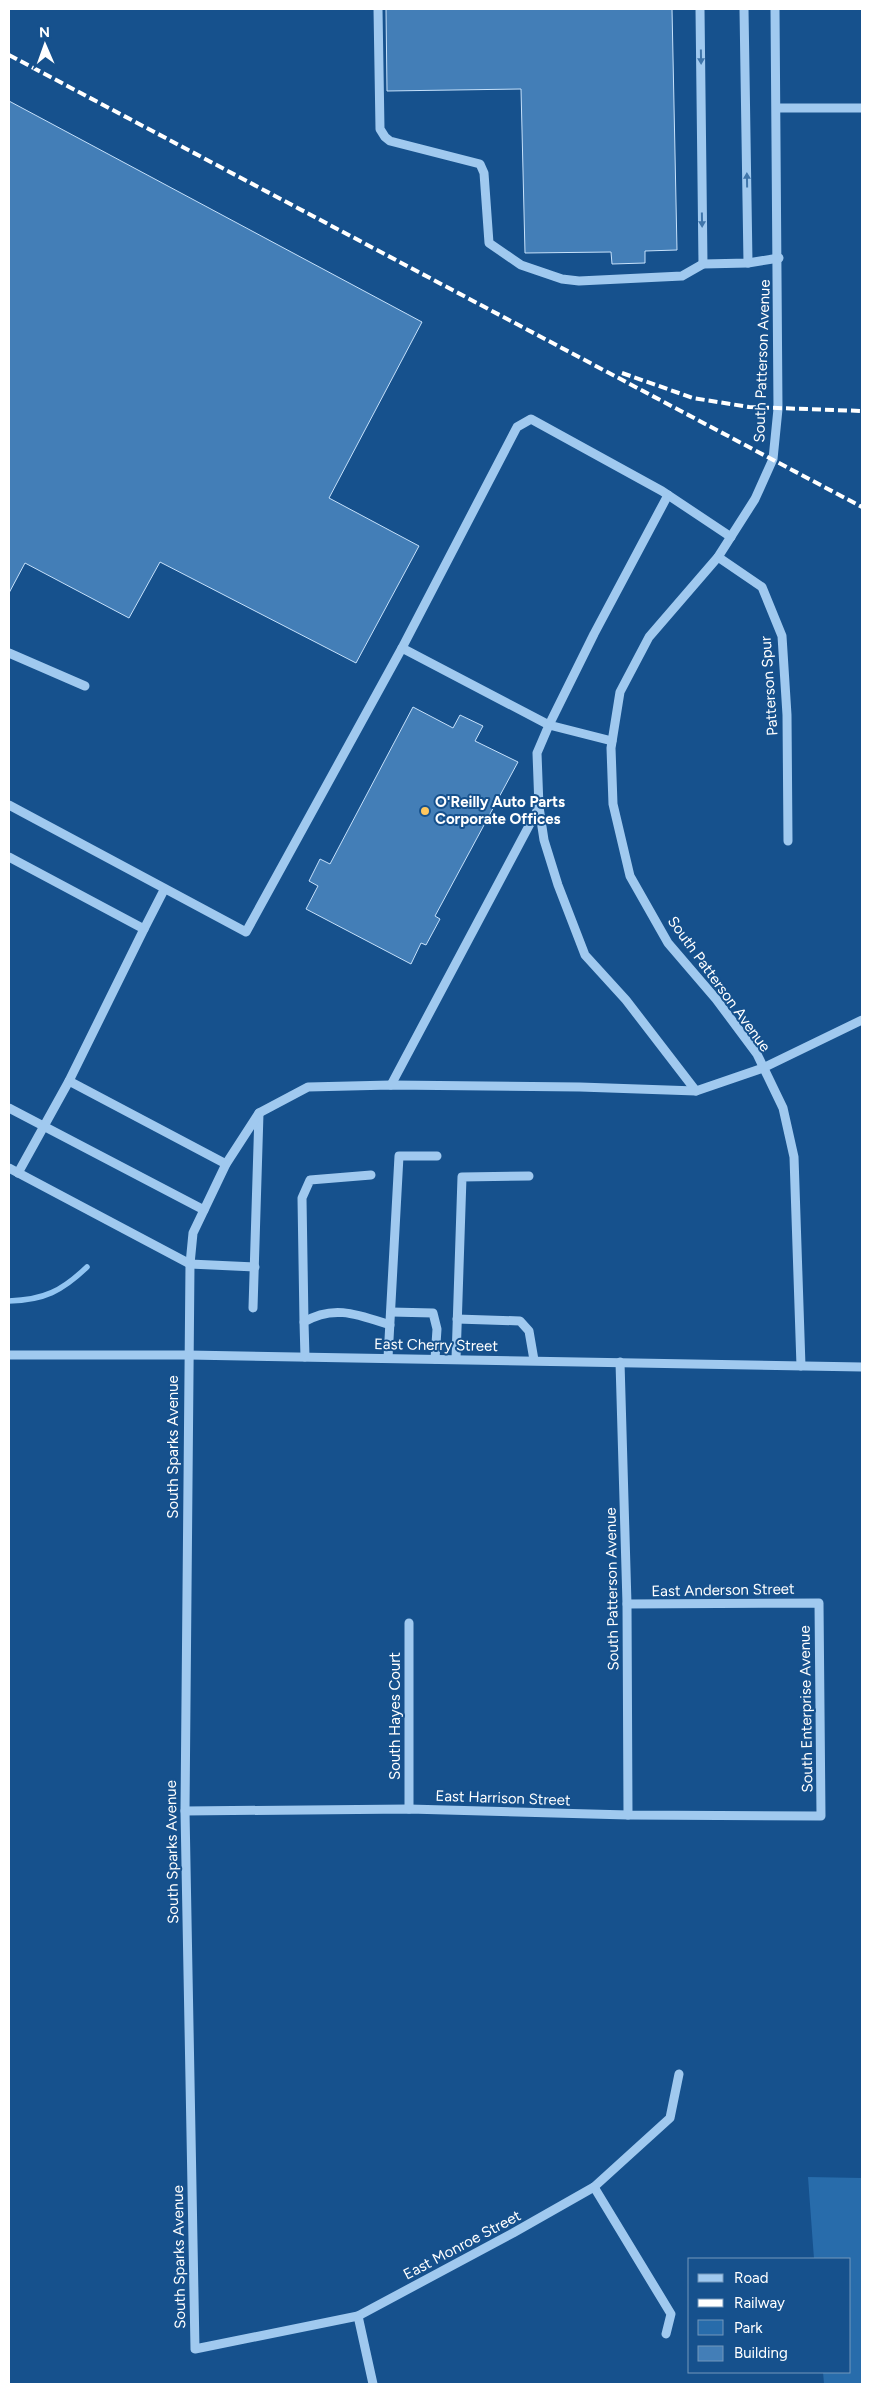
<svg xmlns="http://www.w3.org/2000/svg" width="871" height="2393" font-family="Figtree,sans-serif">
<rect width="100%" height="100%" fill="#16518d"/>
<path fill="#286cab" d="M808,2177L862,2178V2384H824L823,2372H850V2259H814Z"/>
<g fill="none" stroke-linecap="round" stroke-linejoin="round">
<path stroke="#92c5f2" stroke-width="5.5" d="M9,1301C44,1300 62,1291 87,1267"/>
</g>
<g fill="#437eb7" stroke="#c6e1fb">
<path d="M386,9H672L677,250L645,251V263L612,264L611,252L525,253L521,89L387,91Z"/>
<path d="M9,101L422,322L329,498L419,546L356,663L160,562L129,618L25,563L9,593Z"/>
<path d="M413,707L453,728L460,715L483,726L475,741L518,762L435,916L440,919L426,945L421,943L411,964L306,909L318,886L309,881L320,859L330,864Z"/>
</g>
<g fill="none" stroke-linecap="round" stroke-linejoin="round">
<g stroke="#a0c9ef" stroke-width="9">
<path d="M378,9L380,129L385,137L390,141L480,164L484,173L489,243L521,265L562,279L579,281L682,276L703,264L748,263L779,258"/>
<path d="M700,9L703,264"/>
<path d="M744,9L748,263"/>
<path d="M775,9L778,409L773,459L755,499L718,557L649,637L620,692L611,748L613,804L630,876L668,943L716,999L757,1054L783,1108L794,1157L801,1366"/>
<path d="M777,108H862"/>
<path d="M718,557L762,587L782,636L787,715L788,841"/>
<path d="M402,648L549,725L537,753L539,807L544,840L558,885L585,955L626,1000L696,1091"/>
<path d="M9,653L85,686"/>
<path d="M612,741L549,725L594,634L668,495"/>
<path d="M9,805L246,932L402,648L517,427L531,419L662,491L731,537"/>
<path d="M9,857L144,929L164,890"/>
<path d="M69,1081L226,1164"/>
<path d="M391,1085L539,807"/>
<path d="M9,1108L204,1210"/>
<path d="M9,1168L190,1264L255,1267"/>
<path d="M18,1173L69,1081L144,929"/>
<path d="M253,1308L259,1113"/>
<path d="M391,1312L433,1313L437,1329L435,1359"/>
<path d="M457,1319L520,1321L529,1331L534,1360"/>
<path d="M304,1322L302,1198L310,1180L371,1175"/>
<path d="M9,1355H188L862,1367"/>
<path d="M305,1357L304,1322C334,1304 359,1315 390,1325"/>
<path d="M388,1358L399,1156H437"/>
<path d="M456,1359L462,1177L529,1176"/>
<path d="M620,1362L627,1604L628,1815"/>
<path d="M409,1809V1623"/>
<path d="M185,1811L409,1809L628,1815L821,1816L819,1603L627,1604"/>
<path d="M679,2074L670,2118L594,2187L513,2233L358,2316L195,2349L185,1811L190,1264L193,1233L226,1164L259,1113L308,1087L391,1085L580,1087L696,1091L763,1068L862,1020"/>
<path d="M594,2187L671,2314L666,2334"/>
<path d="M358,2316L373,2384"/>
</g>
<g stroke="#fff" stroke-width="4" stroke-dasharray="9 4" stroke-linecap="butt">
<path d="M9,55L862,507"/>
<path d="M622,373L693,398L749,407L862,411"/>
</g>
</g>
<defs><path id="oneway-solid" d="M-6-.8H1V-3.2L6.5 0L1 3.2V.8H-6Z" transform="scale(1.25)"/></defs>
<g fill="#3f75aa">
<use href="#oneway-solid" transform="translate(701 57) rotate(89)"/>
<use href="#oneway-solid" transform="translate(747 180) rotate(-91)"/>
<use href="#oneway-solid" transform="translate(702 220) rotate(89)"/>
</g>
<circle fill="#ffc75e" stroke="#16518d" stroke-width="2" cx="425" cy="811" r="5"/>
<g text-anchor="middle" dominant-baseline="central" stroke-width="4" stroke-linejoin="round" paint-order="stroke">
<g font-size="15" fill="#fff" stroke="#16518d">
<text transform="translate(762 361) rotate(-88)">South Patterson Avenue</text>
<text transform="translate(769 686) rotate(-94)">Patterson Spur</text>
<text transform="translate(719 984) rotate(54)">South Patterson Avenue</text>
<text transform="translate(436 1345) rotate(1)">East Cherry Street</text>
<text transform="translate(173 1447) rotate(-90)">South Sparks Avenue</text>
<text transform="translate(612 1589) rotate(-91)">South Patterson Avenue</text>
<text transform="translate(723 1590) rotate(-1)">East Anderson Street</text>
<text transform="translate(806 1709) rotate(-91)">South Enterprise Avenue</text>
<text transform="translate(395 1716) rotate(-90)">South Hayes Court</text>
<text transform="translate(503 1798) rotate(2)">East Harrison Street</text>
<text transform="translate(172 1852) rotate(-91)">South Sparks Avenue</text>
<text transform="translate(462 2245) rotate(-28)">East Monroe Street</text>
<text transform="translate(179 2257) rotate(-91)">South Sparks Avenue</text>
</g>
<g font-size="15" font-weight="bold" fill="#fff" stroke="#16518d" text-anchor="start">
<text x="435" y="802">O'Reilly Auto Parts<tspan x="435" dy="17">Corporate Offices</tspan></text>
</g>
</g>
<rect width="871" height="2393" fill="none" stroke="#ffffff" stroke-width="20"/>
<rect x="688" y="2258" width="162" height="115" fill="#16518d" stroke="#7397bb"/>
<rect x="698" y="2274" width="25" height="8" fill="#a0c9ef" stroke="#7397bb"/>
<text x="734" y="2283" font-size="15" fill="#ffffff">Road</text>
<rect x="698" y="2299" width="25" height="8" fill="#ffffff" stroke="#7397bb"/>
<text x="734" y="2308" font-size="15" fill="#ffffff">Railway</text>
<rect x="698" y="2320" width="25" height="15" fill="#286cab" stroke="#7397bb"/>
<text x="734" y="2333" font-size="15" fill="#ffffff">Park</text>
<rect x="698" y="2346" width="25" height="15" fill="#437eb7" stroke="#7397bb"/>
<text x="734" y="2358" font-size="15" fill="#ffffff">Building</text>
<g transform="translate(45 45) rotate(358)" stroke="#16518d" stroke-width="4" paint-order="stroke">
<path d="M0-4L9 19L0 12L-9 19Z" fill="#ffffff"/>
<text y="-8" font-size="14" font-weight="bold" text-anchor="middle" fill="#ffffff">N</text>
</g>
</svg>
